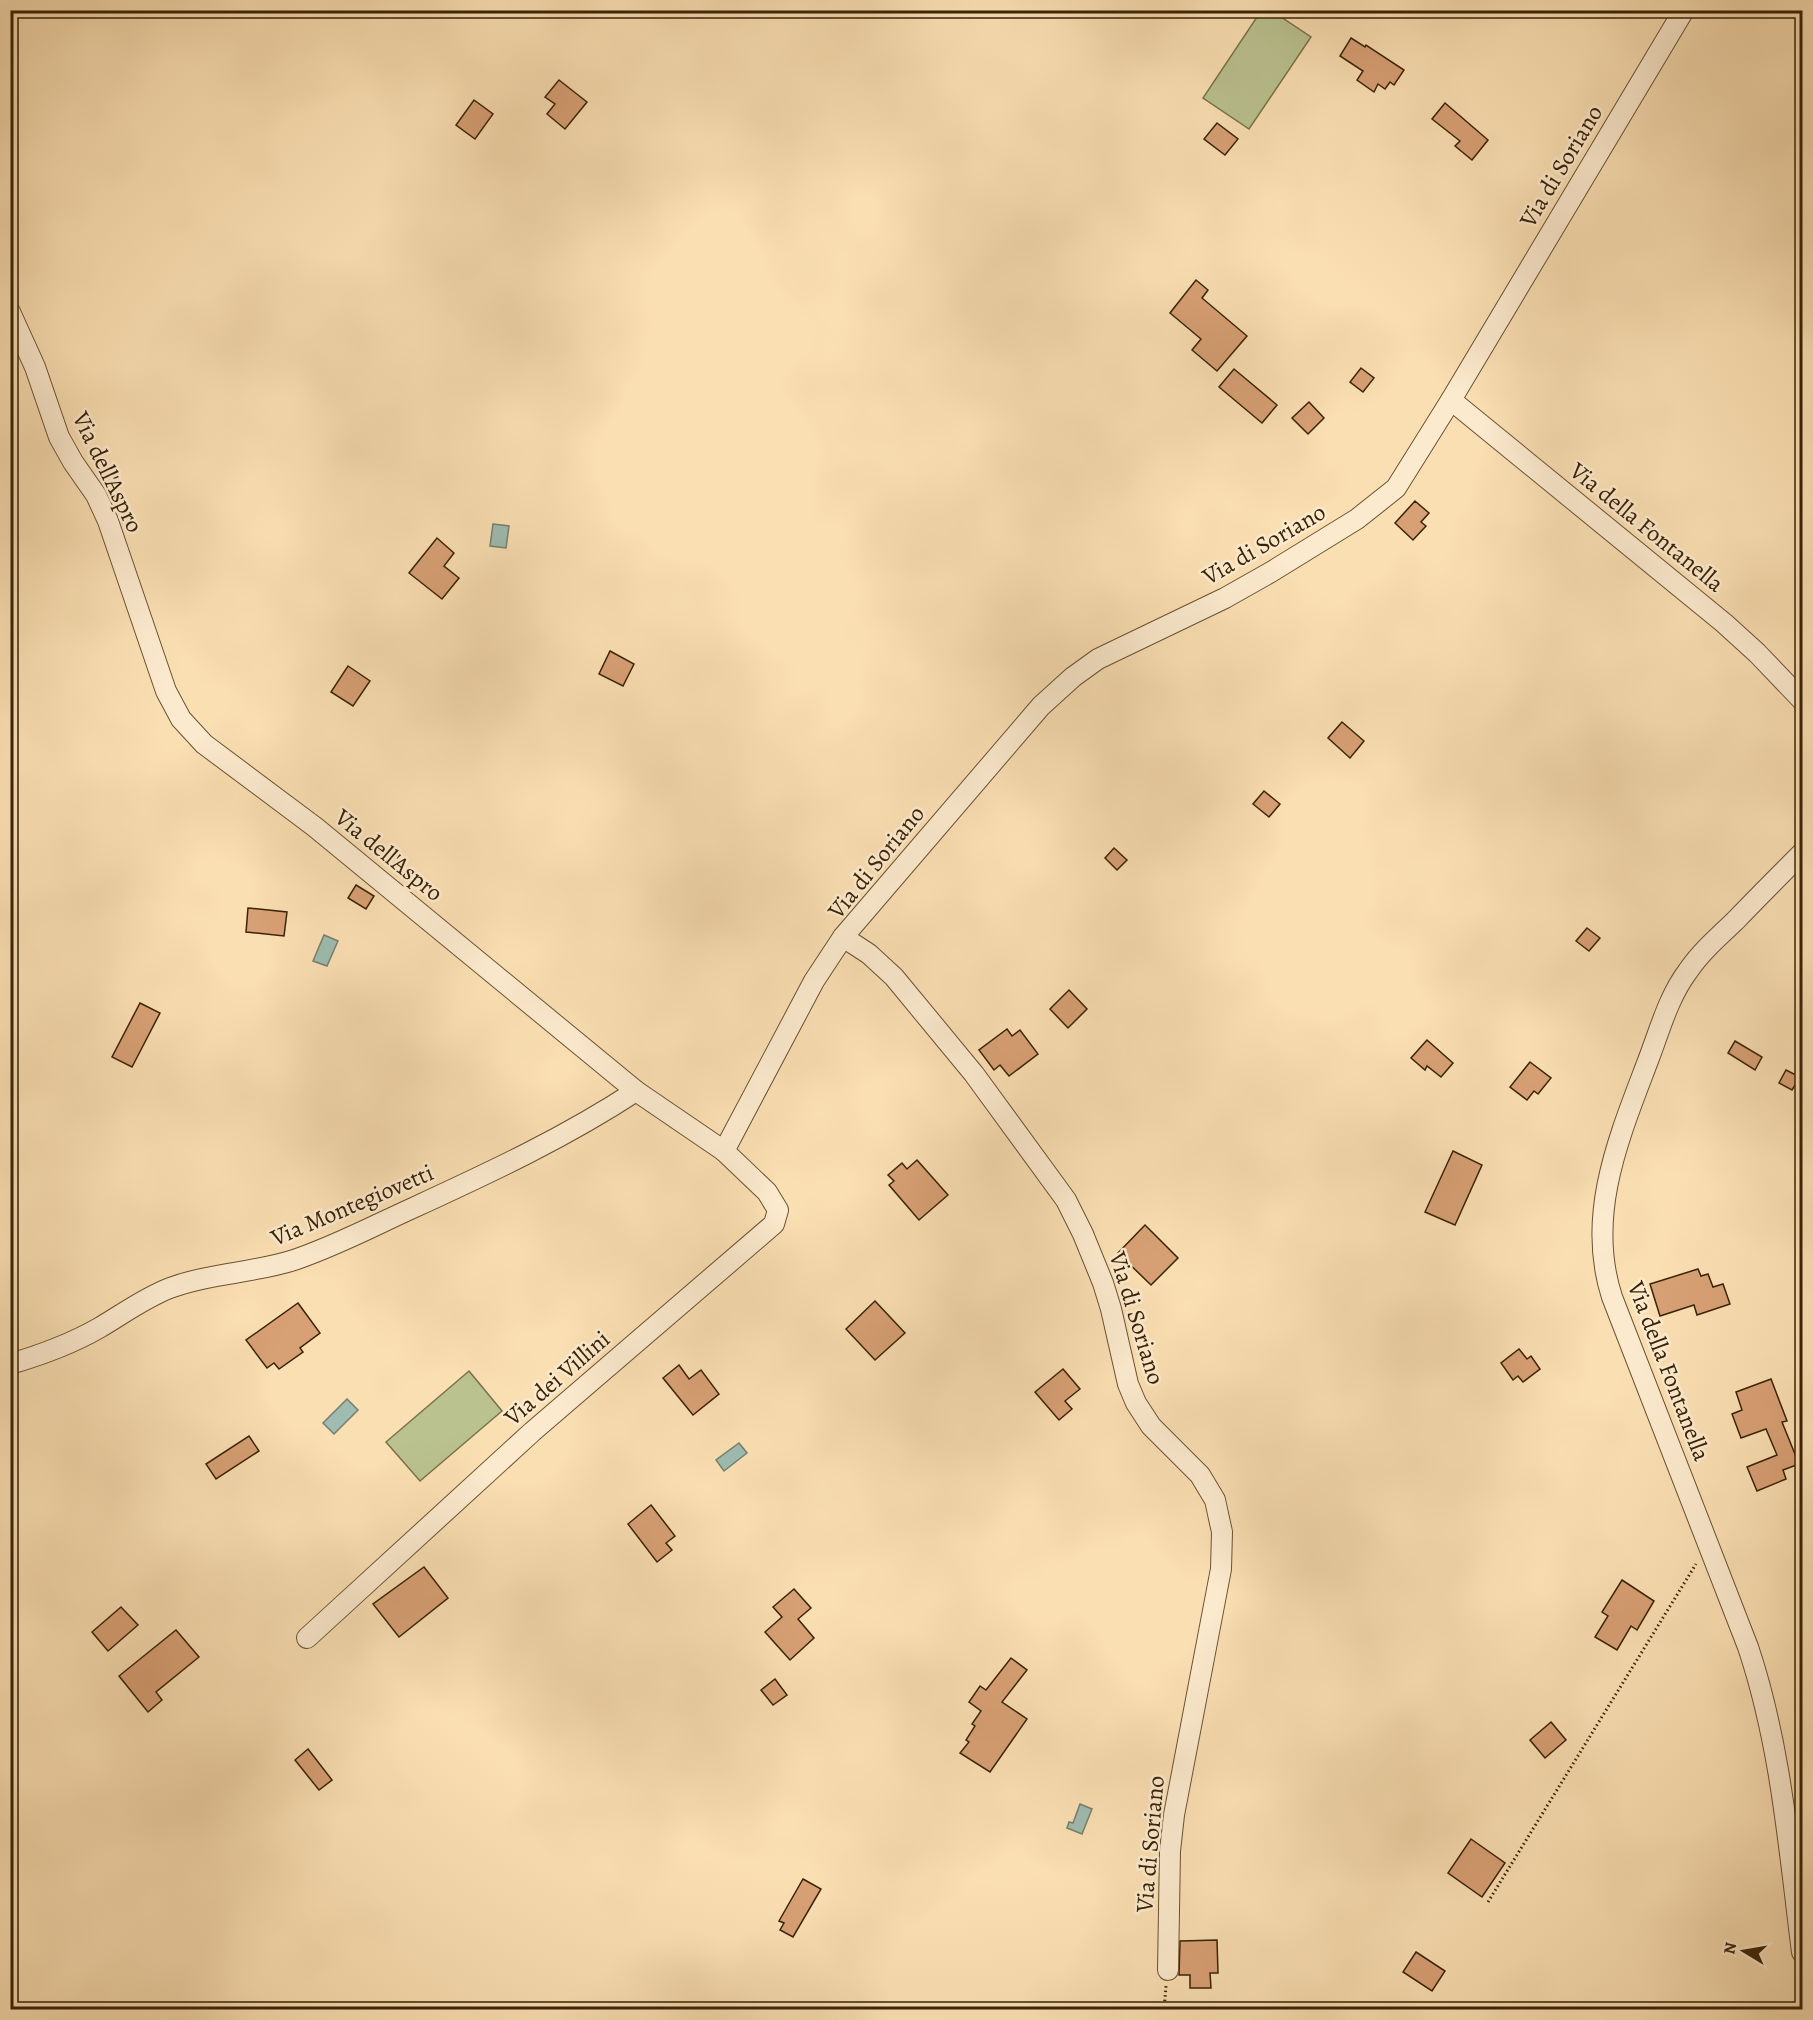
<svg xmlns="http://www.w3.org/2000/svg" width="1813" height="2020" font-family="Alegreya,serif">
<rect width="100%" height="100%" fill="#fadfb3"/>
<filter id="stains"><feTurbulence type="fractalNoise" baseFrequency=".00333" numOctaves="4"/><feColorMatrix values="0 0 0 0 .2 0 0 0 0 .09 0 0 0 0 .02 0 0 0 .5 -.17"/></filter>
<radialGradient id="worn" r=".72"><stop offset=".6" stop-color="#630" stop-opacity="0"/><stop offset="1" stop-color="#630" stop-opacity=".3"/></radialGradient>
<g fill="#bac290" stroke="#7a724b" stroke-width="1.5">
<path d="M1261,11H1272L1311,37L1249,129L1203,98Z"/>
<path d="M469,1371L502,1411L420,1481L386,1442Z"/>
</g>
<g fill="#9ebcb1" stroke="#767f6d" stroke-width="1.5">
<path d="M493,524L509,526L506,548L490,546Z"/>
<path d="M324,935L338,941L327,966L313,961Z"/>
<path d="M347,1399L358,1410L334,1434L323,1423Z"/>
<path d="M739,1443L747,1453L724,1471L716,1460Z"/>
<path d="M1080,1804L1092,1809L1082,1834L1067,1828L1069,1822L1073,1823Z"/>
</g>
<g fill="#d8a075" stroke="#392306" stroke-width="1.5">
<path d="M1351,38L1365,47L1366,45L1404,70L1394,85L1390,82L1385,89L1378,84L1374,92L1357,80L1363,71L1340,56Z"/>
<path d="M559,80L587,102L565,129L547,114L555,104L545,97Z"/>
<path d="M474,100L493,114L475,139L456,125Z"/>
<path d="M1445,103L1488,140L1472,160L1455,146L1460,141L1432,119Z"/>
<path d="M1217,123L1238,139L1225,155L1204,139Z"/>
<path d="M1196,280L1208,290L1202,298L1247,336L1217,371L1192,350L1201,339L1170,313Z"/>
<path d="M1361,368L1374,378L1363,392L1350,382Z"/>
<path d="M1234,369L1277,405L1262,423L1219,387Z"/>
<path d="M1309,402L1324,418L1308,434L1292,418Z"/>
<path d="M1415,501L1429,513L1421,522L1426,526L1413,540L1395,523Z"/>
<path d="M437,538L454,553L444,566L459,578L442,599L409,573Z"/>
<path d="M610,651L634,664L623,686L599,674Z"/>
<path d="M348,666L370,681L353,706L331,692Z"/>
<path d="M1342,722L1364,741L1350,758L1328,738Z"/>
<path d="M1264,791L1280,804L1269,817L1253,804Z"/>
<path d="M1114,848L1127,860L1117,870L1105,858Z"/>
<path d="M356,885L374,896L366,909L348,898Z"/>
<path d="M248,908L287,912L284,936L246,932Z"/>
<path d="M1587,928L1600,938L1589,951L1576,941Z"/>
<path d="M1069,990L1087,1009L1068,1028L1050,1009Z"/>
<path d="M140,1003L160,1013L132,1067L112,1057Z"/>
<path d="M1007,1029L1012,1036L1020,1030L1038,1054L1009,1076L1000,1065L994,1070L979,1050Z"/>
<path d="M1427,1040L1453,1063L1441,1077L1427,1066L1425,1070L1411,1058Z"/>
<path d="M1735,1041L1762,1057L1755,1070L1728,1053Z"/>
<path d="M1530,1062L1551,1078L1538,1094L1534,1091L1527,1100L1510,1087Z"/>
<path d="M1786,1070L1800,1077L1792,1090L1779,1083Z"/>
<path d="M1453,1151L1482,1165L1455,1225L1425,1212Z"/>
<path d="M917,1160L948,1195L919,1220L889,1185L894,1181L888,1175L902,1163L907,1169Z"/>
<path d="M1145,1225L1178,1258L1151,1285L1118,1253Z"/>
<path d="M1698,1269L1701,1276L1708,1274L1713,1287L1723,1284L1730,1304L1697,1315L1694,1305L1660,1316L1650,1284Z"/>
<path d="M875,1301L905,1333L875,1360L846,1329Z"/>
<path d="M298,1303L320,1333L300,1348L303,1352L279,1369L274,1363L267,1368L246,1340Z"/>
<path d="M1519,1349L1527,1359L1531,1356L1540,1369L1523,1382L1518,1376L1513,1380L1501,1363Z"/>
<path d="M679,1365L689,1379L701,1370L719,1394L693,1415L663,1378Z"/>
<path d="M1063,1369L1080,1389L1065,1401L1072,1409L1059,1420L1035,1392Z"/>
<path d="M1771,1379L1787,1421L1782,1422L1799,1464L1783,1470L1786,1479L1757,1491L1747,1467L1777,1455L1766,1429L1741,1438L1732,1414L1742,1410L1736,1392Z"/>
<path d="M249,1436L259,1451L216,1479L206,1464Z"/>
<path d="M651,1505L675,1536L666,1543L672,1550L657,1562L628,1524Z"/>
<path d="M424,1567L448,1598L399,1637L373,1604Z"/>
<path d="M1622,1580L1654,1601L1637,1630L1631,1626L1617,1650L1595,1637L1608,1616L1602,1612Z"/>
<path d="M794,1589L811,1608L798,1619L814,1638L790,1660L765,1632L782,1617L773,1607Z"/>
<path d="M121,1607L138,1625L108,1651L92,1632Z"/>
<path d="M176,1630L199,1657L156,1692L162,1700L148,1712L119,1676Z"/>
<path d="M1011,1658L1027,1670L1002,1702L1027,1719L990,1772L960,1753L969,1742L966,1740L975,1726L972,1724L981,1711L969,1702L980,1686L986,1690Z"/>
<path d="M775,1679L787,1695L773,1705L761,1690Z"/>
<path d="M1551,1722L1566,1740L1545,1758L1530,1740Z"/>
<path d="M308,1749L332,1780L319,1790L295,1760Z"/>
<path d="M1471,1839L1505,1863L1482,1897L1448,1873Z"/>
<path d="M803,1879L821,1889L793,1937L780,1930L784,1923L779,1921Z"/>
<path d="M1217,1940L1218,1973H1210L1211,1988H1190V1975H1179L1180,1941Z"/>
<path d="M1416,1952L1445,1971L1432,1991L1403,1972Z"/>
</g>
<g fill="none" stroke-linecap="round" stroke-linejoin="round">
<g stroke="#695231" stroke-width="22">
<g id="street">
<path d="M10,312L35,367L59,437L73,462L96,495L108,521L166,691L181,719L204,744L315,827L636,1091L724,1151L814,981L843,937"/>
<path d="M1451,400L1724,623L1757,653L1802,700"/>
<path d="M1802,853C1780,875 1757,898 1735,921C1718,937 1701,952 1688,971C1669,996 1660,1029 1649,1058C1620,1135 1585,1214 1612,1297L1748,1647C1781,1745 1789,1850 1802,1952"/>
<path d="M10,1364C41,1355 71,1344 99,1328C123,1314 144,1298 170,1288C210,1273 254,1273 294,1260C336,1246 375,1225 415,1207C491,1172 566,1137 636,1091"/>
<path d="M307,1638L532,1432L774,1224L778,1210L767,1192L724,1151"/>
<path d="M1168,1970L1170,1851L1174,1815L1221,1569L1222,1532L1215,1500L1200,1475L1151,1426L1136,1403L1128,1384L1111,1309L1103,1283L1083,1234L1066,1200L974,1074L894,977L869,954L843,937L1041,706L1073,677L1098,659L1225,598L1271,572L1357,519L1396,488L1451,400L1684,10"/>
</g>
</g>
<g stroke="#392306" stroke-width="3" stroke-dasharray="1.5 3" stroke-linecap="butt">
<path d="M1488,1902L1696,1564"/>
<path d="M1164,2010L1166,1986"/>
</g>
<use href="#street" stroke="#fceace" stroke-width="20"/>
</g>
<g text-anchor="middle" dominant-baseline="central" stroke-width="5" stroke-linejoin="round" paint-order="stroke">
<g font-size="24" fill="#392306" stroke="#fceace">
<text transform="translate(1561 166) rotate(-59)">Via di Soriano</text>
<text transform="translate(108 472) rotate(64)">Via dell'Aspro</text>
<text transform="translate(1647 527) rotate(39)">Via della Fontanella</text>
<text transform="translate(1264 544) rotate(-30)">Via di Soriano</text>
<text transform="translate(389 855) rotate(39)">Via dell'Aspro</text>
<text transform="translate(876 862) rotate(-51)">Via di Soriano</text>
<text transform="translate(352 1205) rotate(-23)">Via Montegiovetti</text>
<text transform="translate(1137 1318) rotate(73)">Via di Soriano</text>
<text transform="translate(1669 1371) rotate(69)">Via della Fontanella</text>
<text transform="translate(557 1378) rotate(-41)">Via dei Villini</text>
<text transform="translate(1150 1844) rotate(-85)">Via di Soriano</text>
</g>
</g>
<rect width="1813" height="2020" fill="none" stroke="#fadfb3" stroke-width="36"/>
<rect x="12" y="12" width="1789" height="1996" fill="none" stroke="#392306" stroke-width="3"/>
<rect x="18" y="18" width="1777" height="1984" fill="none" stroke="#392306" stroke-width="1.5"/>
<g transform="translate(1744 1951) rotate(281)" stroke="#fceace" stroke-width="4.5" paint-order="stroke">
<path d="M0-4.5L10 22L0 15L-10 22Z" fill="#392306"/>
<text y="-9" font-size="16" font-weight="bold" text-anchor="middle" fill="#392306">N</text>
</g>
<rect width="100%" height="100%" filter="url(#stains)"/>
<rect width="100%" height="100%" fill="url(#worn)"/>
</svg>
